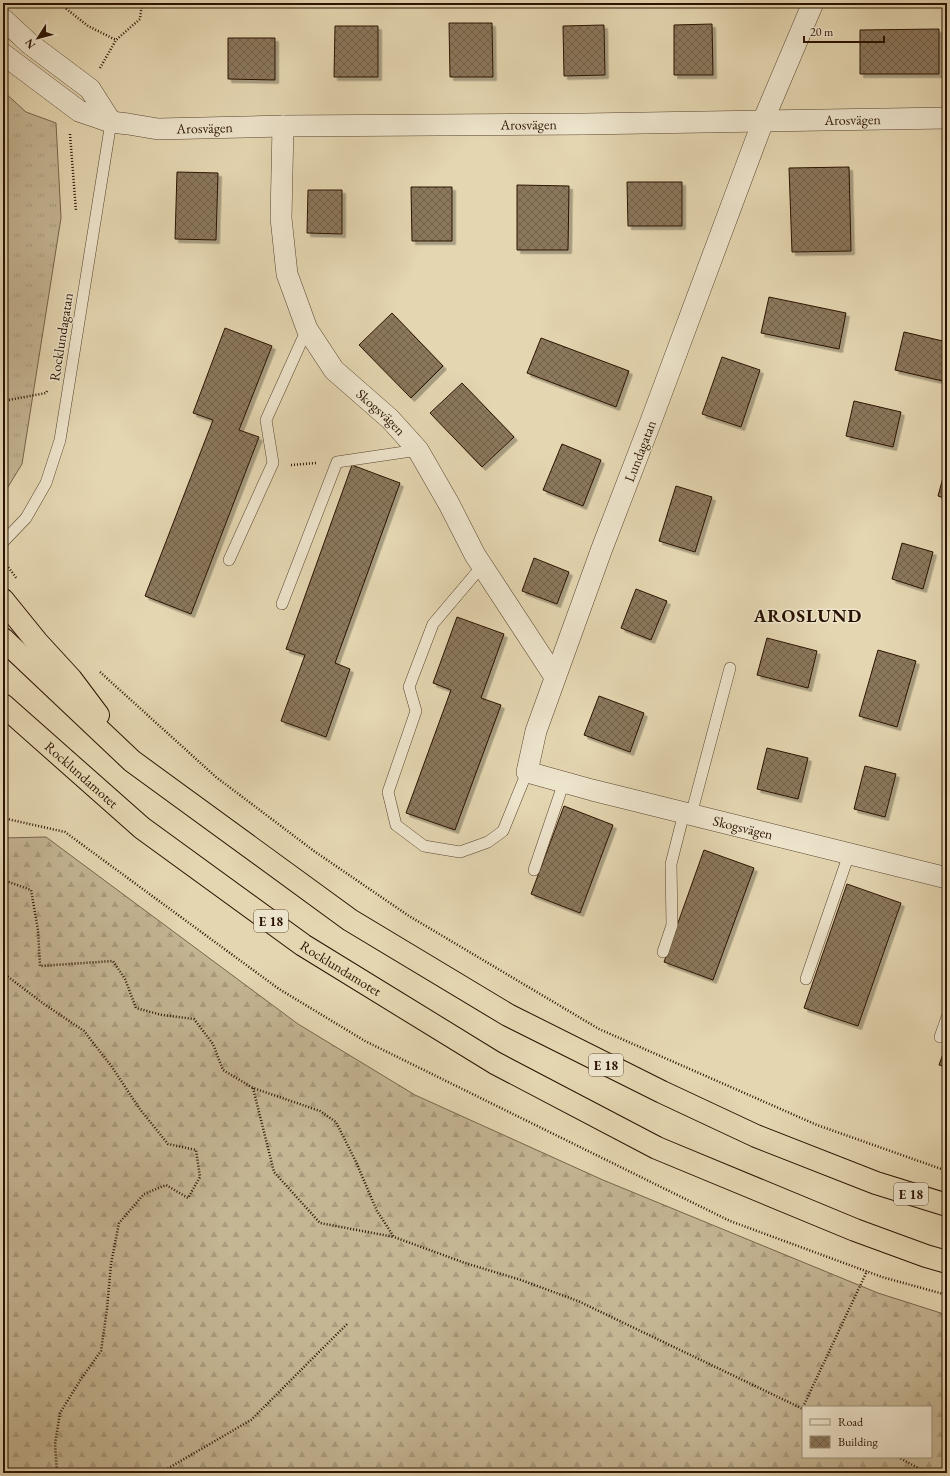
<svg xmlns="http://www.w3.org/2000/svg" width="950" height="1476" font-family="'EB Garamond',serif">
<defs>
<pattern id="grass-tufts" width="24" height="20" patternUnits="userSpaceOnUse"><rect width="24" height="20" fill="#c4b593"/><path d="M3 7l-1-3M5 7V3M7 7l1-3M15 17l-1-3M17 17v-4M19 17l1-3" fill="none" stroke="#a99b7d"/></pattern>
<pattern id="forest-firs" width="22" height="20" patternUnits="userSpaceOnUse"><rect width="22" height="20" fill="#c4b593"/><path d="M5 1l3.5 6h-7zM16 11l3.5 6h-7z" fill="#a99b7d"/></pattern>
<pattern id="building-cross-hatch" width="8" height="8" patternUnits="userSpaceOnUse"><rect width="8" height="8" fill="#8b785d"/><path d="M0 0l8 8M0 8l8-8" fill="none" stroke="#72614a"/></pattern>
<filter id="shadow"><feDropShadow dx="3.5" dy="3.5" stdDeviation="0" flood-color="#0004"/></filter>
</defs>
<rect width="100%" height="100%" fill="#e4d6b1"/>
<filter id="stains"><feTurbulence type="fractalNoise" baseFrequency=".005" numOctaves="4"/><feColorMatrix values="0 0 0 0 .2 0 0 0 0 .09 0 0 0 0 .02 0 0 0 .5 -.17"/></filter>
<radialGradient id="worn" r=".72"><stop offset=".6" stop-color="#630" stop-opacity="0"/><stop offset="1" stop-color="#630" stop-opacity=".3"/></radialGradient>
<path fill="url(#grass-tufts)" stroke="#77644a" d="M3,91L26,112L56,123L61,218L22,464L3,495Z"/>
<path fill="url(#forest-firs)" stroke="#77644a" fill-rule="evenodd" d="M46,837L298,1024L415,1095L603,1180L878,1293L947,1315V1473H3V838ZM803,1407H931V1457H803Z"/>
<g fill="url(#building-cross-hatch)" stroke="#2a1201" filter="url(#shadow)">
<path d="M449,23H492L493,77H450Z"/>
<path d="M712,24L713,75H674V25Z"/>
<path d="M604,25L605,75L564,76L563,26Z"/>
<path d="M335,26H378V77H334Z"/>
<path d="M939,29V74H860V30Z"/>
<path d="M228,38H275V80L228,79Z"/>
<path d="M849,167L851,251L792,252L789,168Z"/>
<path d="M177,172L218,173L216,240L175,239Z"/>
<path d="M627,182H682V226H628Z"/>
<path d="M517,185L569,186L568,250H517Z"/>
<path d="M411,187H452V241H412Z"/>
<path d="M308,190H342V234L307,233Z"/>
<path d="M769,297L846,313L839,349L761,333Z"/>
<path d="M392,313L443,366L411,398L359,345Z"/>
<path d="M225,328L272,346L239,430L259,437L191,614L145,596L213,420L193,413Z"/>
<path d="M904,332L947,342V382L895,370Z"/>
<path d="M541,338L629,371L616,407L527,373Z"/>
<path d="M722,357L760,370L741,427L702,414Z"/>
<path d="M462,383L514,437L482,467L430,413Z"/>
<path d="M854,401L901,412L893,447L846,436Z"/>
<path d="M562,444L601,460L583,506L543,490Z"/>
<path d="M947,463V499L938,496Z"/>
<path d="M352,465L400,483L335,663L350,669L326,737L281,721L305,655L286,649Z"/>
<path d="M676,486L712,497L695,552L659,541Z"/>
<path d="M902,543L933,552L923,589L892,579Z"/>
<path d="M534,558L569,572L557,604L522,591Z"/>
<path d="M636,589L667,601L651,640L621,628Z"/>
<path d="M457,617L504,634L481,698L501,705L455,830L406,813L451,690L433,683Z"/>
<path d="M767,638L817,651L808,688L757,675Z"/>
<path d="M878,650L916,661L897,727L859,716Z"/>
<path d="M599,696L644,713L630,752L584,735Z"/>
<path d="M767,748L808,758L798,799L757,789Z"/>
<path d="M865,766L896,774L885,817L854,809Z"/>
<path d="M564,806L613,825L580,913L531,894Z"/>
<path d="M704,850L754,868L713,980L664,962Z"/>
<path d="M847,884L901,903L858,1026L804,1008Z"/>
<path d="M947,1043V1067L939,1065Z"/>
</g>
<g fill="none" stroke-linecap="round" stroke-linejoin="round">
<g stroke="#58432d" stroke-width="12">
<g id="service">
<path d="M3,542L26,518L46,483L60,440L111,122"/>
<path d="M229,560L273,463L266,420L307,329"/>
<path d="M482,566L433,624L409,687L416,711L388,792L396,825L424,846L460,852L488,842L503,831L527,772"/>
<path d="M282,604L337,462L418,450"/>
<path d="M691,815L730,668"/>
<path d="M534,870L564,782"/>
<path d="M663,952L672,925L671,864L684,813"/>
<path d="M806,979L849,854"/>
<path d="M940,1037L947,1017"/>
</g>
</g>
<g stroke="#58432d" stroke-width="22">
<g id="minor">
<path id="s1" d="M813,3L763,121L651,421L601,551L536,731L527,772L592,790L947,878"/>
<path d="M3,19L30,44L90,89L111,122"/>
<path id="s2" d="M3,54L79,111L111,122L128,124L158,129L283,126L585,124L947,118"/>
<path id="s3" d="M283,126L281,218L287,274L307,329L334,370L390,419L418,450L449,504L475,555L555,677"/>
</g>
</g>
<g stroke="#2a1201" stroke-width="24">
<g id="motorway">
<path d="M3,600L37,642L71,679L98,715"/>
<path d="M3,639L132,761L350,920L508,1015L662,1092L756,1136L876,1183L947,1205"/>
<path id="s4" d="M3,705L142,828L303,945L495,1063L657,1148L855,1230L926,1256L947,1262"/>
</g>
</g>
<g stroke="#2a1201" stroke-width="2.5" stroke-dasharray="1 2" stroke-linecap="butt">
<path d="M59,3L88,26L116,40"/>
<path d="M100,68L116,40L140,19L142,3"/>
<path d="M70,134L76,211"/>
<path d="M3,401L46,393L47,391"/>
<path d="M291,465L316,463"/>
<path d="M3,560L17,579"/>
<path d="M100,672L216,777L314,851L409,916L599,1029L817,1125L947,1171"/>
<path d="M3,818L65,832L279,989L365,1041L730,1221L882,1277L947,1295"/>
<path d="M3,880L31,890L38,930L40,966L113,961L125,979L136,1008L162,1015L194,1019L213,1044L223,1070L253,1088L320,1111L336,1122L356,1162L377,1211L394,1237L465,1263L521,1280L578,1301L803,1409"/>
<path d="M3,973L44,1004L84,1031L112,1067L139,1108L168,1144L196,1150L200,1177L188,1198L166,1185L144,1194L119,1223L111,1264L107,1309L101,1351L81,1379L60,1413L55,1444L57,1473"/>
<path d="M253,1088L274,1172L320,1223L394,1237"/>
<path d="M803,1407L867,1271"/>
<path d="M898,1457L927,1473"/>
<path d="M160,1473L251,1420L348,1323"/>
</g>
<use href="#service" stroke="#ede4cc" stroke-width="11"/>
<use href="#minor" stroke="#ede4cc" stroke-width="21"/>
<use href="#motorway" stroke="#e4d6b1" stroke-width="22"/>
</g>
<g text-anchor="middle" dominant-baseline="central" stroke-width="3" stroke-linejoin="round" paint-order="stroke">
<g fill="#ede4cc" stroke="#64513e" stroke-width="1">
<rect x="254" y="910" width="34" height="22" rx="3"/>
<rect x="589" y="1054" width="34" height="22" rx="3"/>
<rect x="894" y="1183" width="34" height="22" rx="3"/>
</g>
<g font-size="13" font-weight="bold" fill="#2a1201">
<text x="271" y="921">E 18</text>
<text x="606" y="1065">E 18</text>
<text x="911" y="1194">E 18</text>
</g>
<g font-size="14" fill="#2a1201" stroke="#ede4cc">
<text stroke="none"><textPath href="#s2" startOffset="871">Arosvägen</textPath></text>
<text stroke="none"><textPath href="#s2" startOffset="547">Arosvägen</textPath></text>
<text stroke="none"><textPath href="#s2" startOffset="223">Arosvägen</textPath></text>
<text transform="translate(61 337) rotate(-81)">Rocklundagatan</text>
<text stroke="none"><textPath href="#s3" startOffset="319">Skogsvägen</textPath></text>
<text transform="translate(640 451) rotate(-69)">Lundagatan</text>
<text stroke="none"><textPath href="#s4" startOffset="105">Rocklundamotet</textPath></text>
<text stroke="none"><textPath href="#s1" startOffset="1044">Skogsvägen</textPath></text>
<text stroke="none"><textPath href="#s4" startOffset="429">Rocklundamotet</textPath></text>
</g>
<g font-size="18" font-weight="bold" letter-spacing="1" fill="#2a1201" stroke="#ede4cc">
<text x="808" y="615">AROSLUND</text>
</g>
</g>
<rect width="950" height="1476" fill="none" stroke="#e4d6b1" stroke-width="16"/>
<rect x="4" y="4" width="942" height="1468" fill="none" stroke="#2a1201" stroke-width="2"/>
<rect x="8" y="8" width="934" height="1460" fill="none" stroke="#2a1201"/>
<rect x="802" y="1406" width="130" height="52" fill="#ede4cc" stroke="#9f907b"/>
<rect x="810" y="1419" width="20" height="6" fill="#ede4cc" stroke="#9f907b"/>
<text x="838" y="1426" font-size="12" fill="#2a1201">Road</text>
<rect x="810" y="1436" width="20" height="12" fill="url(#building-cross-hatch)" stroke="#9f907b"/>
<text x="838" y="1446" font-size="12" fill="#2a1201">Building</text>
<g transform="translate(38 38) rotate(234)" stroke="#ede4cc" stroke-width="3" paint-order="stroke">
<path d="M0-3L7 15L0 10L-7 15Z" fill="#2a1201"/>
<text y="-6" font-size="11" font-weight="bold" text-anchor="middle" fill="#2a1201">N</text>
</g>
<path d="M804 36v6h80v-6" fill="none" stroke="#2a1201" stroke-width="2"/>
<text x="810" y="36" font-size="12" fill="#2a1201" stroke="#ede4cc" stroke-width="3" paint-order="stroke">20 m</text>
<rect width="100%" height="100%" filter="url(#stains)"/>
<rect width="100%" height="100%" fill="url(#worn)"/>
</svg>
